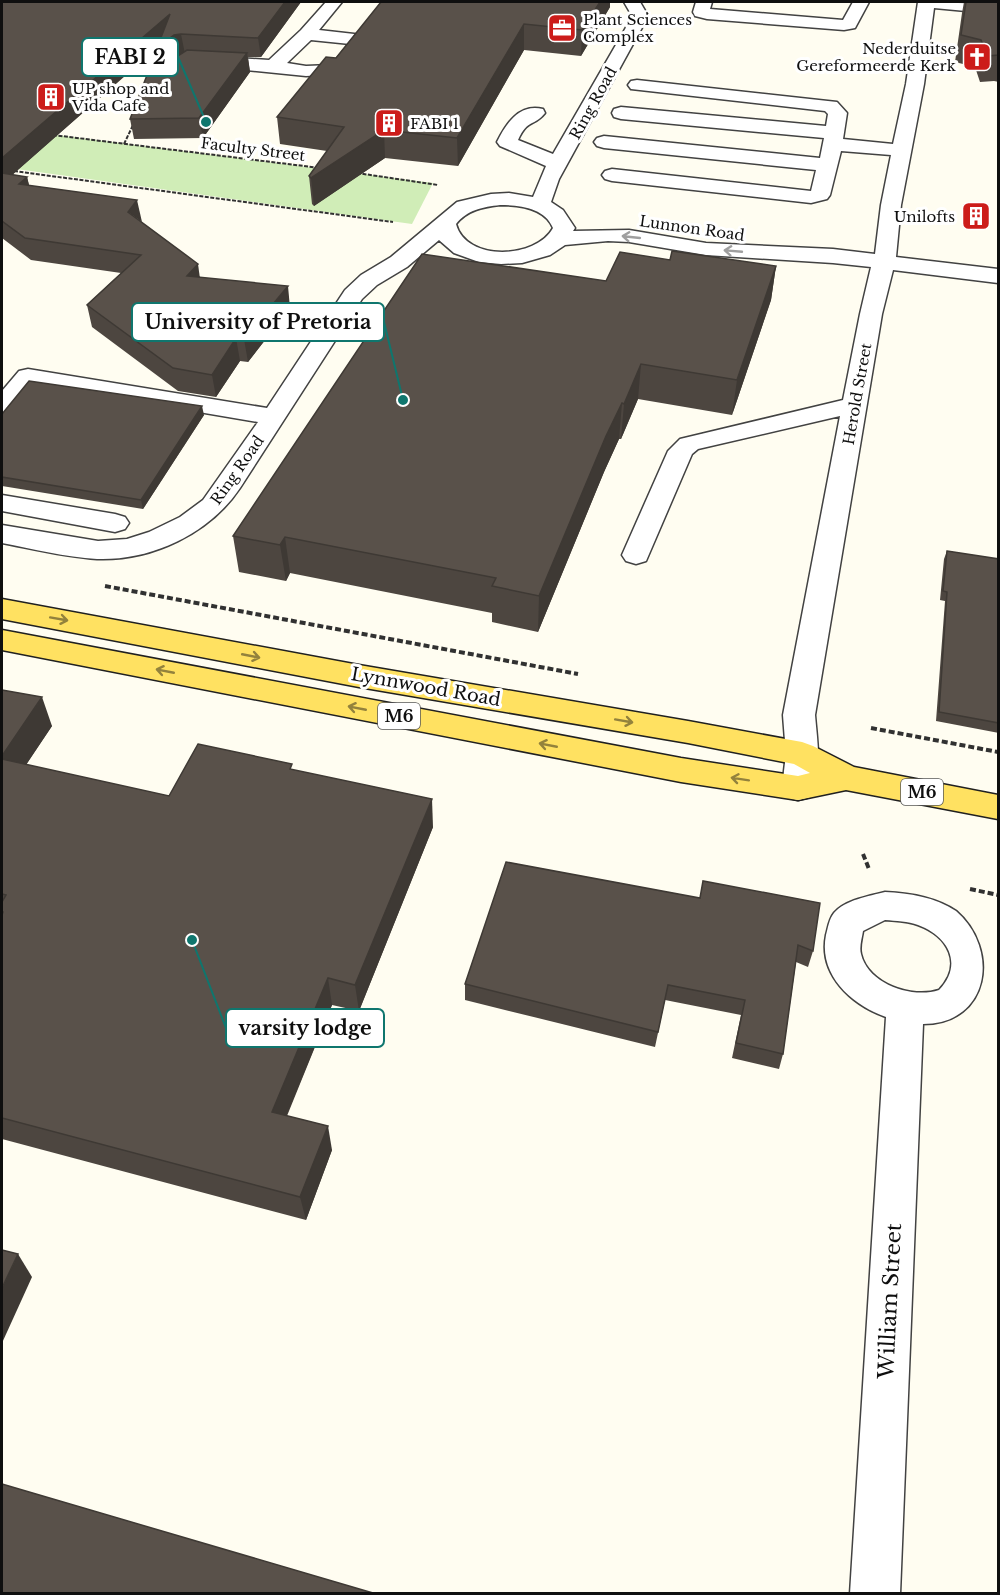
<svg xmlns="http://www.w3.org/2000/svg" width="1000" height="1595" font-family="'Libre Baskerville',serif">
<rect width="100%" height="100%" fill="#fffdf1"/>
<path fill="#d0edb7" d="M2,128L433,183L412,224L2,167Z"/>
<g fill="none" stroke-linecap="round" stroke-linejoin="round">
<g stroke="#424242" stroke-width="3">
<g id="minor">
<path d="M326,2H342L319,30L363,35L369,36L372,40L342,74L306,76L205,66L199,65L196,61L199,57L205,56L269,60L301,30ZM311,40L350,44L331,65L306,66L287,63Z"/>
<path d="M624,2H640L647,14L644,24L559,179L551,202L563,210L575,228L573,231L629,230L706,243L833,249L875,254L881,205L891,155L841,151L830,195L827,199L811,203L612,181L605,179L602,175L605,171L612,169L811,191L816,170L604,148L597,146L594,142L597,138L604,136L820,158L824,138L621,119L614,117L612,113L614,109L621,107L826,126L828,114L825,111L631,89L628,85L631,81L637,80L837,102L847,113L843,139L893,144L906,84L918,2L998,4V14L934,8L924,84L901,205L896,257L998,269V283L893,270L882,314L815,715C817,741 823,773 810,797L798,800L786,797L782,788L786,754L783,715L840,416L698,449L692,454L646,561L636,564L626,561L622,555L668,451L680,439L843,400L860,314L871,267L833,263L706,255L629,242L608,241L565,245L550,255L522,263L501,264L479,262L454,253L439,240L407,267L377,285L362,299L240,488C210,533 152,561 97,559C65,557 33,549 2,543V525L98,541L127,539L149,532L180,517L203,500L258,422L34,384L11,411L2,413V391L19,371L28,369L267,408L345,290L361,275L391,257L457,202L491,194L509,193L533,197L546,166L500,146L497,142C506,124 519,103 543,109L545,113C534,127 528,118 518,140L553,154L628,24L631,14ZM500,205C520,205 545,208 553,228C536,259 466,262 456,224C467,210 483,207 500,205Z"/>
<path d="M696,2H712L710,9L843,20L853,2H869L855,28L844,30L707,19L695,16L693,12Z"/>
<path d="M2,495L115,514L125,517L129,523L125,529L115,532L2,511Z"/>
<path d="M885,892C909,893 935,897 956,911C1000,949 990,1024 923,1024L900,1594H850L886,1017C852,1005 818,975 826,935C828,928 829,919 834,913C845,900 869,896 885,892ZM885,920C896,921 908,921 918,925C948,936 964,964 939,990C912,999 868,984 861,954C859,947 862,938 863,931Z"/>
</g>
</g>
<g stroke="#202020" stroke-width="3">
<path id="major" d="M2,599L359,665L688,721L802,742L813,746L854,767L998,795V819L846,790L798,800L681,782L2,650V630L681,758L798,776L810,773L794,764L688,743L359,687L2,619Z"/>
</g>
<g stroke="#313131" stroke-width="2" stroke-dasharray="4 1.5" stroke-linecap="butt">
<path d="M53,135L320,168"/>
<path d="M124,144L134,123"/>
<path d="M14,171L393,222"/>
<path d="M357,173L438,185"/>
</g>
<g stroke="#313131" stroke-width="4" stroke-dasharray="6 3" stroke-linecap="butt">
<path d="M105,586L578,674"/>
<path d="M871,728L998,752"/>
<path d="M863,854L869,869"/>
<path d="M970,889L998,895"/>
</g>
<use href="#minor" fill="#fff" fill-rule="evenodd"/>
<use href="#major" fill="#ffe161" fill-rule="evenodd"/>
</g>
<g fill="#4d4640">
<path d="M2,2H301L261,57H248L250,72L203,138L134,139L130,119L156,70L160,67L157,48L12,175L27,177L29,185L141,222L200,277L290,308L248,362L240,361L216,397L178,391L92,327L87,305L121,273L31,260L2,238Z"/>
<path d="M381,2H610V7L581,56L524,50L458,166L385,158L314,206L312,204L309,176L327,151L280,144L277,117L336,58Z"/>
<path d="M964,2H999V82L994,81L980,82L975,67L955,62L962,13Z"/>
<path d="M670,260L776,266L771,300L732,415L638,399L621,439H619L604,472L538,632L492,622V613L290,573L286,581L239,572L233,536L606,281Z"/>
<path d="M2,414L204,415L143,509L2,486Z"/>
<path d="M947,551L999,559V733L936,721L945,601L940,600L944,559Z"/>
<path d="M2,690L52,726L26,765L169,796L293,770L433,827L359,1011L332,1005L287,1116L332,1150L306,1220L2,1139Z"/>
<path d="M700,898L813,951L808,967L796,962L783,1054L779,1069L732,1058L741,1015L665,1000L655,1047L465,1000V984Z"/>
</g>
<g fill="#3e3934">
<path d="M285,2H301L261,57L258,38Z"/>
<path d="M600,2H610V7L581,56L582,30Z"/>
<path d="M170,14L173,33L2,184V158Z"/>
<path d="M524,24V50L458,166L457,138Z"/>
<path d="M181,34L185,54L178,55L160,68L157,48L174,35Z"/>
<path d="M247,53L250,72L203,138L199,118Z"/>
<path d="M384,130L385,158L314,206L311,178Z"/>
<path d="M27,177L32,198L19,184Z"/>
<path d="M137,200L142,222L128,212Z"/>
<path d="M198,264L201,286L187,276Z"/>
<path d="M776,266L771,300L732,415L737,380Z"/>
<path d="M288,286L290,308L248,362L244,339Z"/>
<path d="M236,338L240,361L216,397L212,375Z"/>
<path d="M641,364L638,399L621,439L624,404Z"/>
<path d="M622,403L619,439L604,472L538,632L539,596L606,436Z"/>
<path d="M202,406L204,415L143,509L141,500Z"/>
<path d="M285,537L290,573L286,581L280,545Z"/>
<path d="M42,697L52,726L11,787L2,764V756Z"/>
<path d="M432,799L433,827L359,1011L355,985Z"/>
<path d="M328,978L332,1005L278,1136L272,1112Z"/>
<path d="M328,1126L332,1150L306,1220L300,1197Z"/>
<path d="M18,1254L32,1277L2,1343V1288Z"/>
</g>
<g fill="#59514a" stroke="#3e3934" stroke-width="1.5">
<path d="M2,2H285L258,38L181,34L174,35L157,48L170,14L2,158Z"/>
<path d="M381,2H600L582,30L524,24L457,138L384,130L311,178L309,176L344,127L277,117L326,57L336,58Z"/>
<path d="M966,2H999V55L987,56L981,40L961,35Z"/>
<path d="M187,50L247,53L199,118L130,119L149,70H156Z"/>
<path d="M2,173L27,177L19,184L137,200L128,212L198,264L187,276L288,286L244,339L236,338L212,375L173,368L87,305L141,255L25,238L2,221Z"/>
<path d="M672,251L776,266L737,380L641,364L624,404L622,403L606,436L539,596L492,586L496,578L285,537L280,545L233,536L422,254L606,281L620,252L670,260Z"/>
<path d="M29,381L202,406L141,500L2,477V414Z"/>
<path d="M947,551L999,559V723L939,712L947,592L943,591Z"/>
<path d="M2,690L42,697L2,756Z"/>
<path d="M198,744L292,764L290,769L432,799L355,985L328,978L272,1112L328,1126L300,1197L2,1118V915L3,912L2,911V902L6,895L2,894V759L169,796Z"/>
<path d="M506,862L700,898L703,881L820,903L813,951L798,945L783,1054L736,1043L745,1000L668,985L658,1032L465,984Z"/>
<path d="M2,1250L18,1254L2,1288Z"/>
<path d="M2,1484L373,1593H2Z"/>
</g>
<defs><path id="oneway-shaft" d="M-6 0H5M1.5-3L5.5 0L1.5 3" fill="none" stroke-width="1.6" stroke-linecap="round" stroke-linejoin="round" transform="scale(1.5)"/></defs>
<g stroke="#9f9f9f">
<use href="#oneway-shaft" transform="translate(631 237) rotate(-174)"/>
<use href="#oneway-shaft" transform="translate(733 251) rotate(-175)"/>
</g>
<g stroke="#93823c">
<use href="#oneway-shaft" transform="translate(59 619) rotate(10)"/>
<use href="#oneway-shaft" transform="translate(251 656) rotate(11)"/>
<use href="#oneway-shaft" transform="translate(165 671) rotate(-169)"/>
<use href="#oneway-shaft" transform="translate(357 708) rotate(-169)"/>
<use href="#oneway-shaft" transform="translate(624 721) rotate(10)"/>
<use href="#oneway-shaft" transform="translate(548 745) rotate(-169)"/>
<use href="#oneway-shaft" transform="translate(740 779) rotate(-171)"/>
</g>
<defs>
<g id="office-square" transform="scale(1.5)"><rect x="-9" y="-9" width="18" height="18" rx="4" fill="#cc1c1a" stroke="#fff"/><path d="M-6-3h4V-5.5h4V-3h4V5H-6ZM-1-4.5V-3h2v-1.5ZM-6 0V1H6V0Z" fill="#fff"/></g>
<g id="church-square" transform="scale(1.5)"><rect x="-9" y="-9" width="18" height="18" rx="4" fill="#cc1c1a" stroke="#fff"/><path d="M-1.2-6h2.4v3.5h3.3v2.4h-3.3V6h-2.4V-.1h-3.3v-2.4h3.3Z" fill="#fff"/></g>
<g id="building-square" transform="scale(1.5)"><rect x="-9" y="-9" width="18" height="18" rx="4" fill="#cc1c1a" stroke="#fff"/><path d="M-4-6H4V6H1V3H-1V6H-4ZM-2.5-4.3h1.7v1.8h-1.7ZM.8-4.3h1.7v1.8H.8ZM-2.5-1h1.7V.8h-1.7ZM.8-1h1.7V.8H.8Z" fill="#fff"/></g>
</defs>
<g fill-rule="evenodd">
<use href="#office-square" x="562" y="28"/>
<use href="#church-square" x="977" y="57"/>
<use href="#building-square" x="51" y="97"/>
<use href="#building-square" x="389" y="123"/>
<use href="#building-square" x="976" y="216"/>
</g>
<g text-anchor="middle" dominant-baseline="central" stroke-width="6" stroke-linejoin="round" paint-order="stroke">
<g font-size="15" fill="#0f0f0f" stroke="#fff" text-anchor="start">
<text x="583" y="19">Plant Sciences<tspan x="583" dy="17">Complex</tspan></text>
<text x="956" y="48" text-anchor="end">Nederduitse<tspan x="956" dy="17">Gereformeerde Kerk</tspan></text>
<text x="72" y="88">UP shop and<tspan x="72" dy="17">Vida Cafe</tspan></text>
<text x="410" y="123">FABI 1</text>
<text x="955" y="216" text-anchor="end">Unilofts</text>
</g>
<g font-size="15" fill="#0f0f0f" stroke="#fff">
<text transform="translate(593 103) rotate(-61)">Ring Road</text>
<text transform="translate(253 149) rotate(7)">Faculty Street</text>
<text transform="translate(692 228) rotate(8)">Lunnon Road</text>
<text transform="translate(857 394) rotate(-80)">Herold Street</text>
<text transform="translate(237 470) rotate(-55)">Ring Road</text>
</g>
<g fill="#fff" stroke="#575757" stroke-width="1.5">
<rect x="378" y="703" width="42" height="26" rx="4.5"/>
<rect x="901" y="779" width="42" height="26" rx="4.5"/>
</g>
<g font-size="16" font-weight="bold" fill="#0f0f0f">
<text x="399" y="716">M6</text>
<text x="922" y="792">M6</text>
</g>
<g font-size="18" fill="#0f0f0f" stroke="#fff">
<text transform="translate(426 687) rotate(10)">Lynnwood Road</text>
</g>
<g font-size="21" fill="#0f0f0f" stroke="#fff">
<text transform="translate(890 1301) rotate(-87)">William Street</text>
</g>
</g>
<path fill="none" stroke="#0f766e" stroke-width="2" d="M206 122L178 57M403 400L384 322M192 940L226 1028"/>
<g fill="#0f766e" stroke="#fff" stroke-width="2">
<circle cx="206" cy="122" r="6"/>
<circle cx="403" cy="400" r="6"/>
<circle cx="192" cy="940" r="6"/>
</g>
<g fill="#fff" stroke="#0f766e" stroke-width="2">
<rect x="82" y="38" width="96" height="38" rx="6"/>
<rect x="132" y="303" width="252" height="38" rx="6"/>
<rect x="226" y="1009" width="158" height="38" rx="6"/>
</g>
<g font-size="20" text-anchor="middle" font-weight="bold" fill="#0f0f0f">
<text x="130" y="64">FABI 2</text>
<text x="258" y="329">University of Pretoria</text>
<text x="305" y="1035">varsity lodge</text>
</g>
<rect width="1000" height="1595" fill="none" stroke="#0f0f0f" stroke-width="6"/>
</svg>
